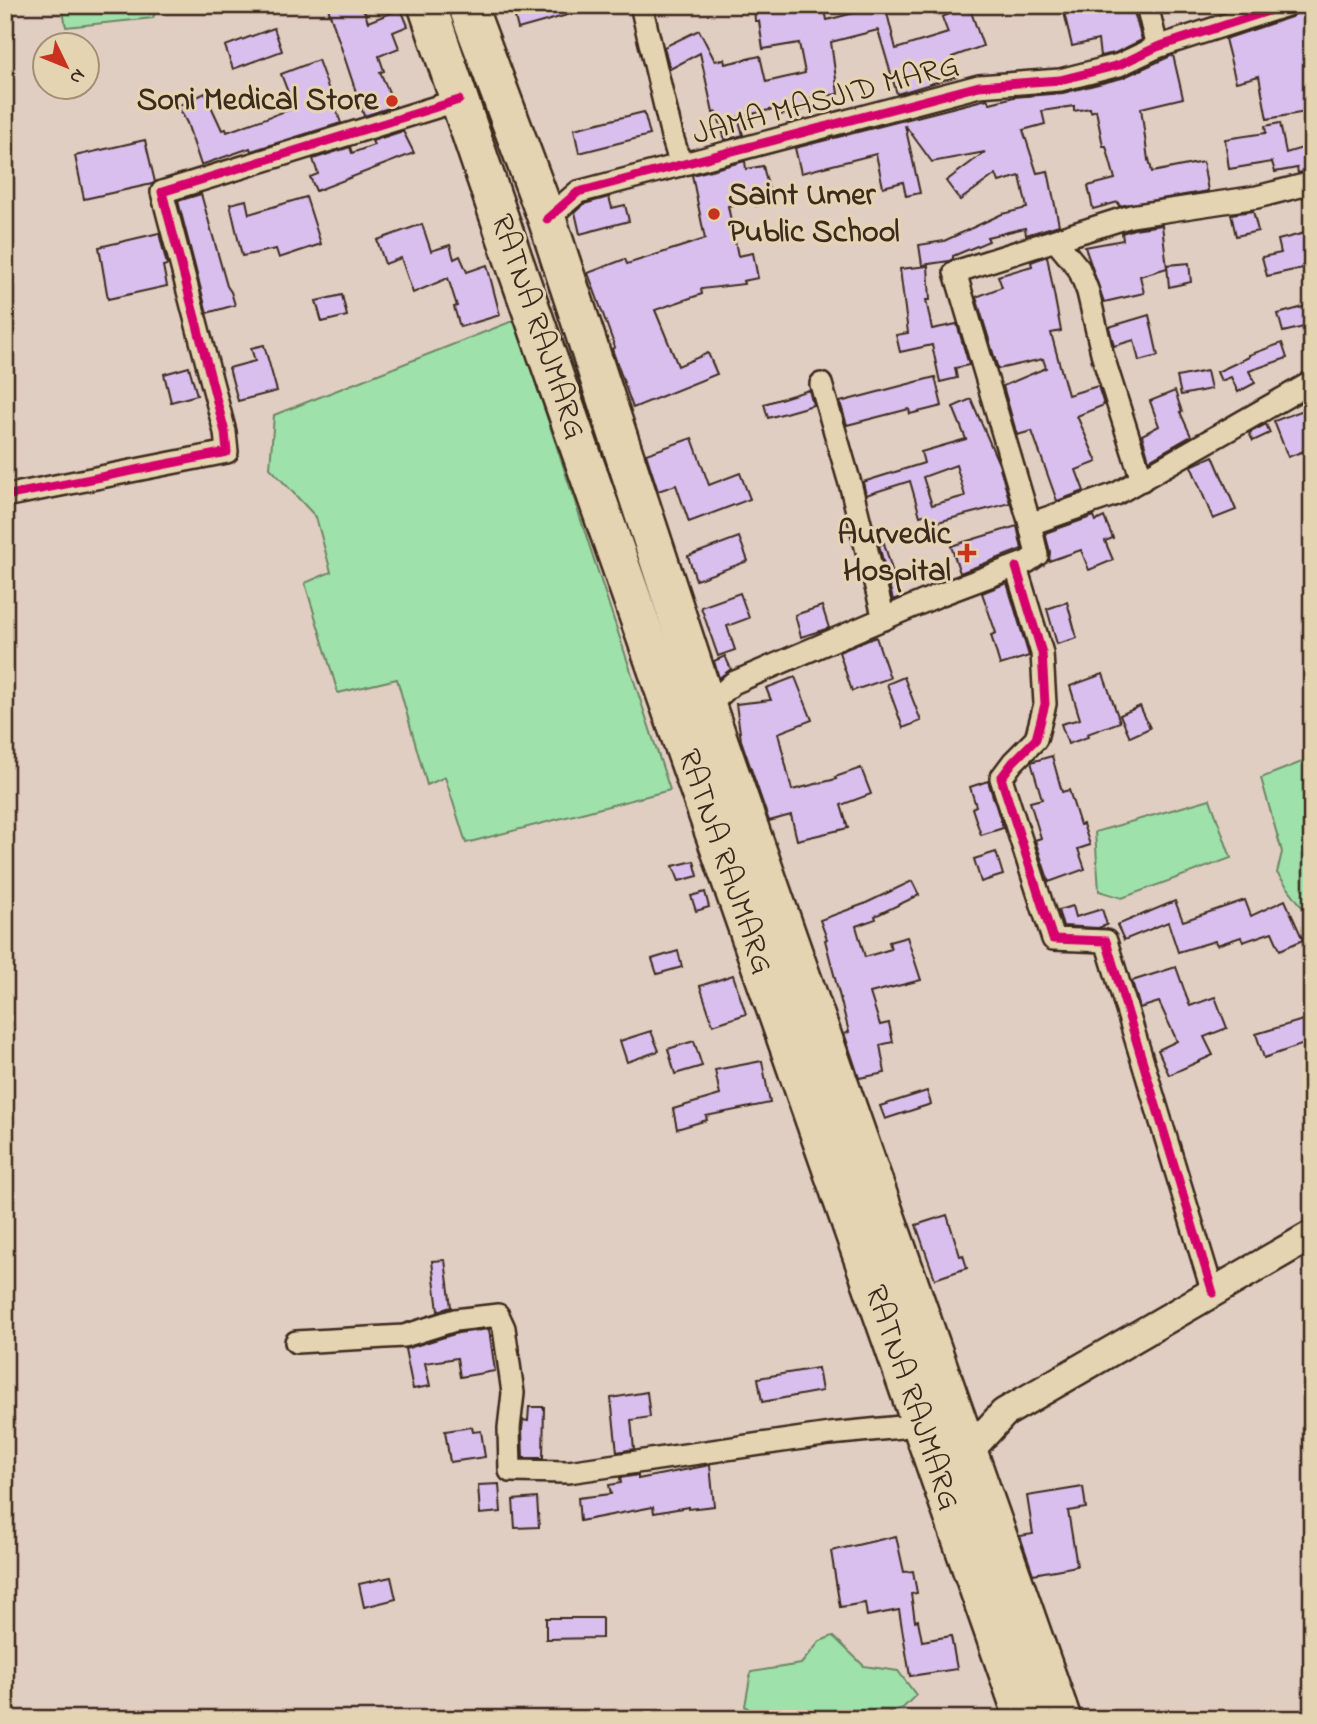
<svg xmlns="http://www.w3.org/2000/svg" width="1317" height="1724" font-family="'Indie Flower',sans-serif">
<rect width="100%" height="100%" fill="#e1cec3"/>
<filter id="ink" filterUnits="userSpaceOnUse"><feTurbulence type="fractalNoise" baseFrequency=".0143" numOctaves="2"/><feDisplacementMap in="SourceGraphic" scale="14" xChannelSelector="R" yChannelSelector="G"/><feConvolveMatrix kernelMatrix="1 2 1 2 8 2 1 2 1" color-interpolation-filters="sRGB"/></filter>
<g filter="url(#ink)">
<g fill="#9fe1ab" stroke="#6d8664" stroke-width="2">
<path d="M62,5H157L153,18L66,27Z"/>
<path d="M515,320L670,790L466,843L445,777L427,785L397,679L338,693L305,583L331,572L316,517L270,468L274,415Z"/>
<path d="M1312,758V915L1303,908L1277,873L1282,852L1261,778Z"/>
<path d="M1210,799L1231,858L1122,898L1099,891L1095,832Z"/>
<path d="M833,1636L864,1666L898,1671L916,1695L903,1708L880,1716L760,1719L745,1706L751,1672L801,1664L820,1641Z"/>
</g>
<g fill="#d9bfee" stroke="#3b2a1e" stroke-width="2" fill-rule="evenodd">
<path d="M327,5H362L368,22L401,9L408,26L393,32L399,48L379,56L384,71L380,72L395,106L364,116Z"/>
<path d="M512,5H584L585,10L518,29Z"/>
<path d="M754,5H824L827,20L865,10L864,5H885L896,49L948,33L942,17L969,6L983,46L952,57L957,76L897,94L878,30L831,42L838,94L804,99L806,109L776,116L774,109L738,117L743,135L725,140L717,112L713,113L700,53L670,69L664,47L699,30L715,61L724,59L725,64L760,56L766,82L805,73L799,43L763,49L759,21H755Z"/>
<path d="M1074,5H1132L1142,40L1115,53L1100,56L1098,40L1072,46L1063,8Z"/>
<path d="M1312,7V71L1304,73L1311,111L1267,119L1259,76L1236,82L1225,39L1291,17L1298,11Z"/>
<path d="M274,28L282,51L233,69L225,46Z"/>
<path d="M1173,55L1183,98L1141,108L1148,160L1149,159L1152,172L1203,162L1208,191L1119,206L1118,202L1093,209L1088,186L1115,179L1106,146H1103L1096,110L1091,112L1090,108L1074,111V106L1042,111L1045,124L1023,130L1037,173L1048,171L1059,225L1026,235L1025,228L987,237L989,241L953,256V259L949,261L922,265L919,245L944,241L1002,214L1027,208L1020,176L999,182L996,174L960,200L946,181L985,152L932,162L905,125L920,193L906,196L903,182L883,187L876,154L801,173L795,148L987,99L990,103L1014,97L1063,93L1122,78Z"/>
<path d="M318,60L341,123L251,151L250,148L201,165L187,123L178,106L205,93L222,130L226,129L227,132L294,108L281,74Z"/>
<path d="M644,112L650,135L579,153L574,129Z"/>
<path d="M1280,123L1286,153L1312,145V170L1298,173L1297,168L1275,172L1272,162L1229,169L1225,139L1266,133L1265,126Z"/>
<path d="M403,131L414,153L316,191L310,177L318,174L313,159L350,147L352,153L374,145L372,141Z"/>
<path d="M145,140L155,182L152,184L84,199L75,156Z"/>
<path d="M745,161L746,169L763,166L772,202L756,206L755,201L728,206L738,256L753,253L758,278L743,281L744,284L701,289L702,294L655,310L678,366L708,353L717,374L633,408L612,349L615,347L588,273L625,259L627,264L705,239L692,175Z"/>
<path d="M201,194L227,286L231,292L235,305L207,313L178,201Z"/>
<path d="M306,197L321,244L279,258L276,249L242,256L230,204L246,200L249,214Z"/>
<path d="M609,197L612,208L625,205L629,221L580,234L575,212L584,204Z"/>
<path d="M1253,211L1258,231L1236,236L1231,214Z"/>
<path d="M422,224L431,251L450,245L454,259L460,256L467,272L487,265L500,315L460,327L454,307L457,306L448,278L413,293L401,258L385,264L377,240Z"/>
<path d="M1162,225L1167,268L1140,276L1144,293L1104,302L1085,247L1123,240L1122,233L1134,229Z"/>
<path d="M159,233L167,265L163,266L167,286L108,299L99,247Z"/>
<path d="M1305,233L1312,266L1267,276L1262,257L1281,253L1278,240Z"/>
<path d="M1047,256L1061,331L1051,333L1068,395L1098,386L1104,405L1077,416L1097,462L1076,470L1084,491L1057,501L1032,431L1017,435L1003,386L1046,368L1043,359L998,369L976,297L1002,287L998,276L1032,266L1031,262Z"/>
<path d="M1189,263L1191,282L1169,287L1167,265Z"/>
<path d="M928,266L930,300H926L932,329L957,324L969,365L955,368L957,378L940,382L932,345L900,352L896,335L908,333L900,269Z"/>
<path d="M342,295L347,316L322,322L316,301Z"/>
<path d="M1310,305L1312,325L1283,332L1278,314Z"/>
<path d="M1149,315L1158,356L1139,361L1134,340L1114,346L1109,327Z"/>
<path d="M1282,343L1287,358L1249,371L1255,383L1238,392L1231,377L1221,381L1217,372L1249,357V355Z"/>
<path d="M264,345L277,391L238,401L229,368L255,361L251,348Z"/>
<path d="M189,367L197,395L171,402L164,374Z"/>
<path d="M1207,371L1211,389L1181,395L1177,377Z"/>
<path d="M935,377L942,406L910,414L909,409L847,425L840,402Z"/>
<path d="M809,390L813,405L768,418L764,404Z"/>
<path d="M1175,391L1182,412H1180L1191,436L1149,460L1142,435L1159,426L1150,401Z"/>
<path d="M971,399L999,464L1010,503L930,524L927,514L920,516L910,481L866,495L863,482L924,463L921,452L966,439L953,407ZM956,465L965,496L932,505L923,477Z"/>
<path d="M1309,408L1312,415V448L1288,457L1274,421Z"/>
<path d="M1266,424L1270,433L1253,441L1249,433Z"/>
<path d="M692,438L709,485L740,473L750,499L689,522L676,485L658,491L646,454Z"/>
<path d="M1213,456L1236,510L1213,519L1191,466Z"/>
<path d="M1094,516L1096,521L1104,517L1113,538L1105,541L1113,560L1089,570L1081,550L1049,561L1050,552L1045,533Z"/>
<path d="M1017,526L1022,549L960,573L951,546Z"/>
<path d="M739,537L748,561L696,580L688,556Z"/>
<path d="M884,543L900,597L893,600L879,545Z"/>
<path d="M1007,583L1029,656L1000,665L991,635L996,633L982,593Z"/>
<path d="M740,593L749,618L727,626L735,650L718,656L701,607Z"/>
<path d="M1067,602L1077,638L1057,644L1047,609Z"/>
<path d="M822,606L829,628L801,637L795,615Z"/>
<path d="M876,637L890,678L852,691L839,652Z"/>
<path d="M725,656L731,669L719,678L714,661Z"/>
<path d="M1103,674L1120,722L1087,734L1088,737L1068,744L1061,724L1080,719L1070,686Z"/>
<path d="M795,677L812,720L778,733L792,790L836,779L835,777L861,768L871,794L841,805L848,828L797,840L791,815L769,821L741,740L736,704L771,700L766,688Z"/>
<path d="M904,677L921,721L903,728L887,684Z"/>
<path d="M1140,706L1150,728L1130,737L1120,715Z"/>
<path d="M1052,756L1062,792L1069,790L1080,825L1083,824L1090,845L1078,849L1085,869L1049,882L1035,840L1041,838L1030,802L1042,799L1031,762Z"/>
<path d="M988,781L1003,828L981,835L972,808L976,806L970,787Z"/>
<path d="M996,852L1003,875L981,882L974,859Z"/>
<path d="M694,861L698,876L679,881L673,866Z"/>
<path d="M912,881L919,895L875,916L876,919L856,926L865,957L891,949L889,942L907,937L921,980L870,993L880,1025L889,1023L893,1042L880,1045L885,1073L859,1078L845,1036L844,1034L849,1032L825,940L827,939L820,920L864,904Z"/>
<path d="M705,892L709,907L696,911L691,896Z"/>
<path d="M1245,900L1251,916L1285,900L1303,940L1280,950L1272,932L1243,942L1241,937L1217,945L1215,941L1178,952L1168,922L1124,940L1117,925L1175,901L1183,921Z"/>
<path d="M1073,906L1076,917L1102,909L1107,925L1098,928L1063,926L1058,910Z"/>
<path d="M678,951L682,967L657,974L652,959Z"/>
<path d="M1176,967L1190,1006L1215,997L1227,1028L1204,1037L1213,1055L1169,1075L1158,1050L1177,1041L1159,1002L1140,1008L1132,981Z"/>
<path d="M733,975L746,1014L713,1025L700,986Z"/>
<path d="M1303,1020L1310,1042L1264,1058L1256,1034Z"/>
<path d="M651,1031L659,1051L627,1062L620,1041Z"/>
<path d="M694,1041L702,1066L675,1074L668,1049Z"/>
<path d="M762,1061L770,1103L706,1116L707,1120L677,1129L673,1109L720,1095L715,1070Z"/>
<path d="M927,1091L931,1104L885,1119L880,1106Z"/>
<path d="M947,1215L960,1256L963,1255L967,1268L935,1279L916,1225Z"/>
<path d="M445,1260L451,1307L438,1311L432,1261Z"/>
<path d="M489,1329L495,1371L460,1377L457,1358L425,1363L430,1386L413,1389L405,1349L458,1333Z"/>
<path d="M818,1368L822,1391L762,1402L758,1378Z"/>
<path d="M647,1392L650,1417L631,1420L634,1449L617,1452L611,1398Z"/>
<path d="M529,1407H544L543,1458H523L522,1429L523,1420L528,1421Z"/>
<path d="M472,1427L473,1432L481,1431L485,1457L450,1462L445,1431Z"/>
<path d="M710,1465L714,1506L688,1509V1507L654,1513L653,1507L580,1521L578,1498L611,1494L609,1485L621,1483L620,1478L638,1475V1479Z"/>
<path d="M499,1484L501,1512L480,1514L478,1485Z"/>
<path d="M1083,1487L1086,1508L1068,1511L1077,1566L1033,1574L1020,1536L1033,1534L1027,1496Z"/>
<path d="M537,1498L539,1527L515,1528L513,1500Z"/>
<path d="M896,1536L904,1572L913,1571L917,1593L911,1594L915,1621L918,1620L922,1641L951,1636L957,1669L910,1676L899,1610L867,1616L865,1603L840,1607L831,1551Z"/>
<path d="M391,1577L396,1599L364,1607L359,1584Z"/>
<path d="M546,1618H602V1638L546,1639Z"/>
</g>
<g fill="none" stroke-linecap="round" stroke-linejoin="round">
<g stroke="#3b2a1e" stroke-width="26">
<g id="street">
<path d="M641,5L672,136L681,165"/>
<path d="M1147,5L1157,47"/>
<path d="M547,219L578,192L979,86L1060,80L1119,65L1157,47L1287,5"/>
<path d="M1056,241L1079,269L1088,292L1103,357L1142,480"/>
<path d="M821,384L851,487L884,619"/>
<path d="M5,496L227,452L225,432L162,192L459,100"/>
<path d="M1030,524L955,272L1131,216L1257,197L1312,183"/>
<path d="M1016,567L1042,653L1045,704L1036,739L1013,762L1001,778L1053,939L1106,941L1213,1293"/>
<path d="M707,707L733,683L939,595L1027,562L1037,555L1030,524L1116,494L1312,382"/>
<path d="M296,1342L404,1336L455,1320L498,1315L504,1328L513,1393L509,1428L510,1471L568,1472L830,1434L901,1427L919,1421"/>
</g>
</g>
<g stroke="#3b2a1e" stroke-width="33">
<path id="secondary" d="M967,1453L1004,1413L1312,1235"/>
</g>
<g stroke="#3b2a1e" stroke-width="42">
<g id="highway">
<path d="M427,5L513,258L1024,1719"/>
<path d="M467,5L547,219L707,707L1062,1719"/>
</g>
</g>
<use href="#street" stroke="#e5d4b1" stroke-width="21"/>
<use href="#secondary" stroke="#e5d4b1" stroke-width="28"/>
<use href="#highway" stroke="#e5d4b1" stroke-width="37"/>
<g stroke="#e5d4b1" stroke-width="13">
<g id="cycleway">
<path d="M547,219L578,192L979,86L1060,80L1119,65L1157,47L1287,5"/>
<path d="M5,496L227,452L225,432L162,192L459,100"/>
<path d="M1016,567L1042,653L1045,704L1036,739L1013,762L1001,778L1053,939L1106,941L1213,1293"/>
</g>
</g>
<use href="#cycleway" stroke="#d6006c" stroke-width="9"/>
</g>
</g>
<g fill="#c8321e" stroke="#e5d4b1" stroke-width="2.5">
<circle cx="392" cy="101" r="7"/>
<circle cx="714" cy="214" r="7"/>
<path d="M963.5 542.5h7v7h7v7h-7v7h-7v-7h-7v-7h7z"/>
</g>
<g text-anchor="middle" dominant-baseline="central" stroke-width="6" stroke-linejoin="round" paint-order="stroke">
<g font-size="32" font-weight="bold" fill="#3b2a1e" stroke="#e5d4b1" text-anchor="end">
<text x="378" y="101">Soni Medical Store</text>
<text x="728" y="196" text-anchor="start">Saint Umer<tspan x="728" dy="37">Public School</tspan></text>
<text x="951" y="535">Aurvedic<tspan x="951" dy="37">Hospital</tspan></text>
</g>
<g font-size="32" fill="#3b2a1e" stroke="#e5d4b1">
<text transform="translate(826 101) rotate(-15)">JAMA MASJID MARG</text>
<text transform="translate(537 327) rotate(71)">RATNA RAJMARG</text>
<text transform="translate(724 862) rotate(71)">RATNA RAJMARG</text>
<text transform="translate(911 1398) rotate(71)">RATNA RAJMARG</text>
</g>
</g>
<rect width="1317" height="1724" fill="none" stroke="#e5d4b1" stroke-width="28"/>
<rect x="14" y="14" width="1289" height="1696" fill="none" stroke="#3b2a1e" stroke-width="2.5" filter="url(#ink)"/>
<g transform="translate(66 66) rotate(133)"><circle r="33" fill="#e5d4b1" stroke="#a19076" stroke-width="2"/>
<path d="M0-5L12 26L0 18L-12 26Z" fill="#c8321e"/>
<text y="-10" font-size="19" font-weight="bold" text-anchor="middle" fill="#3b2a1e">N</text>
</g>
</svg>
